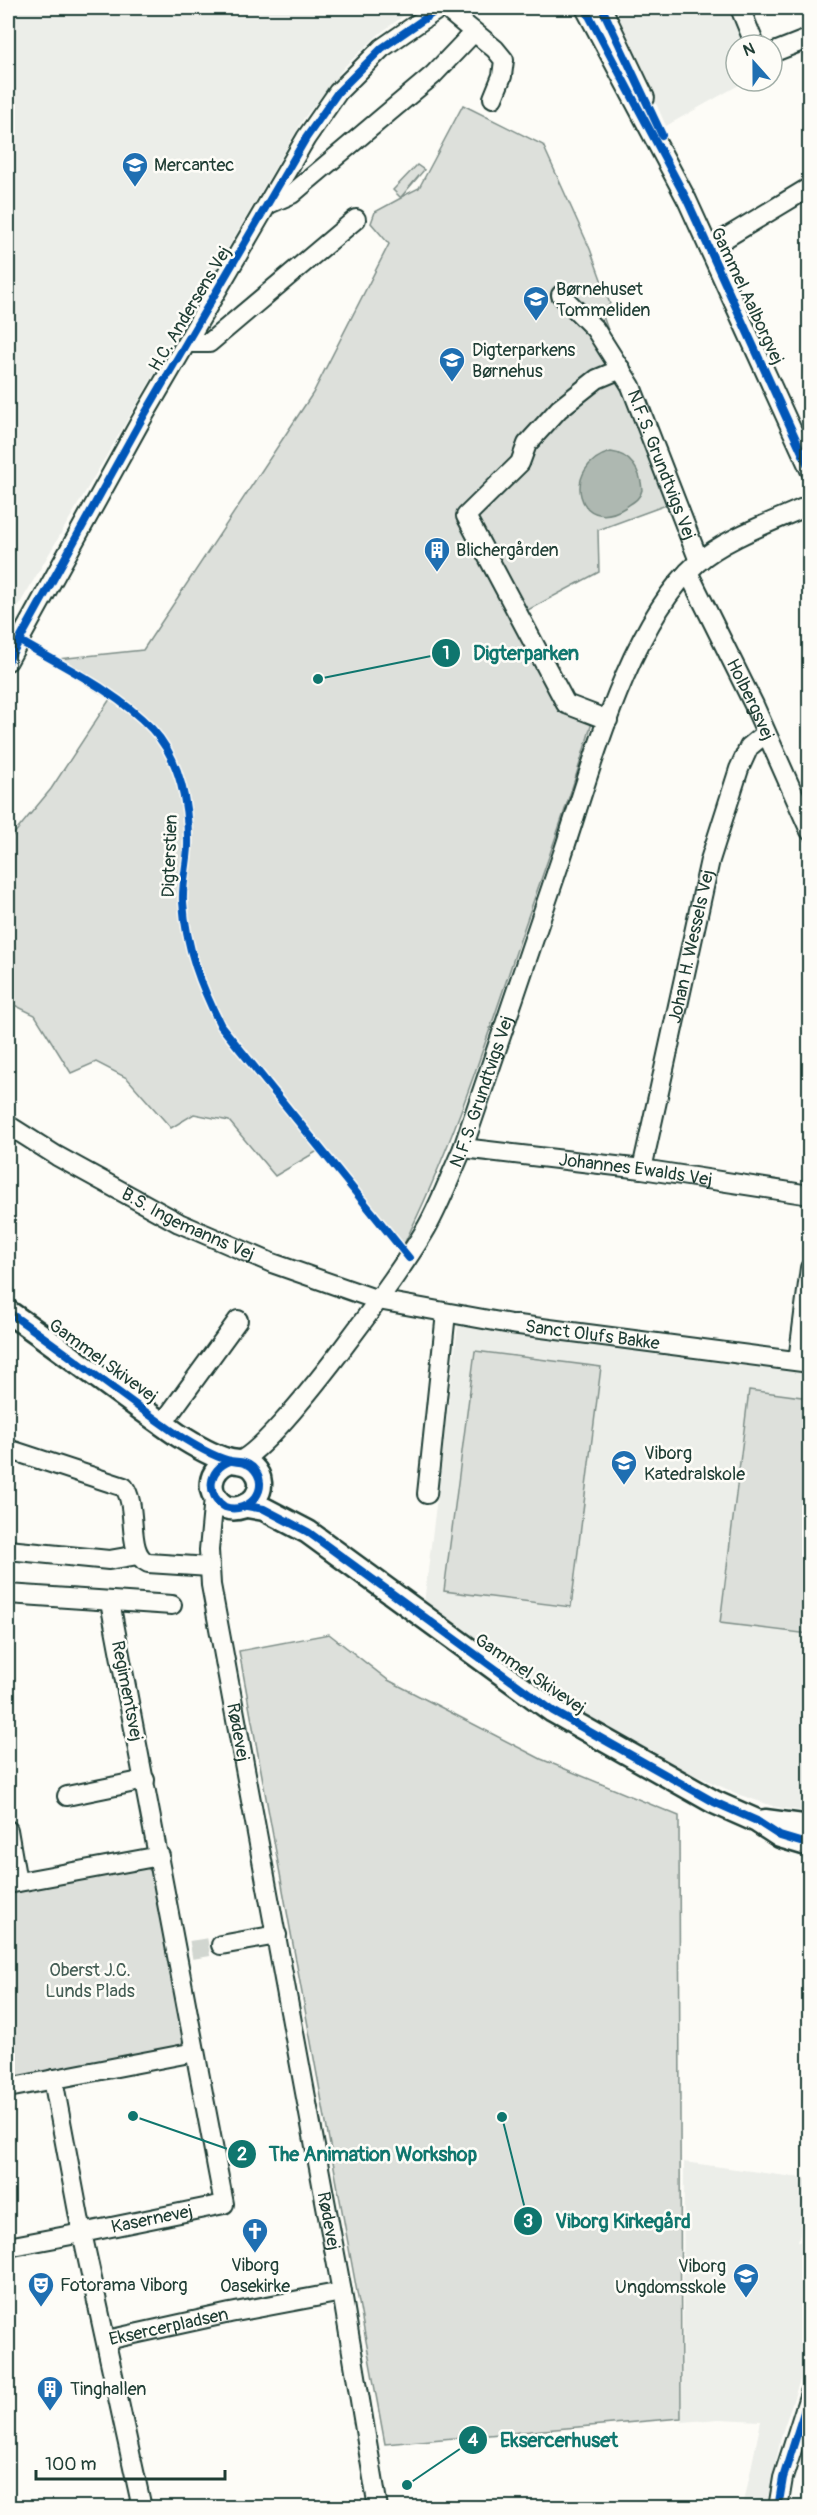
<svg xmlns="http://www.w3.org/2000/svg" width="817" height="2515" font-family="Pangolin,sans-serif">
<rect width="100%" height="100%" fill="#fdfcf7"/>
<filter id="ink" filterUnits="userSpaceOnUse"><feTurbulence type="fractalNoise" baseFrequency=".0167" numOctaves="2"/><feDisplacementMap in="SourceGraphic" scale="12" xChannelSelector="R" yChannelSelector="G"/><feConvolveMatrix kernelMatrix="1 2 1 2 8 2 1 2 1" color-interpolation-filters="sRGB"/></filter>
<g filter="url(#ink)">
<g fill="#eceee9">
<path d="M8,8H414L379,34L346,65L304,118L8,624Z"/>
<path d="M613,8H728L743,45H736V81H746L666,126Z"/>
<path d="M458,1325L809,1370V1812L776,1807L740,1795L677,1767L538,1688L424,1603Z"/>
<path d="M684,2162L809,2179V2199L798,2241L809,2245V2353L782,2433L766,2507H743L761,2421L719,2419L682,2422Z"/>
</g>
<g fill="#dde0db" stroke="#7e8e88" stroke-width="1.5">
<path d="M463,105L543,145L590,249L610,304L602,313L669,504L598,530L599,572L524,612L568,697L596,708C574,789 545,867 518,946C483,1050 451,1150 402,1248L321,1149L275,1176L229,1121L194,1114L171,1128L127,1078L96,1062L71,1073L35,1015L8,1002V841L51,789L110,699L48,660L143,650L313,393L389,244L371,223L375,212L401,198L393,190L417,165L424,170L401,197L419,188Z"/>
<path d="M475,1351L601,1367L571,1607L444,1591Z"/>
<path d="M749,1390L809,1398V1634L720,1623Z"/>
<path d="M329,1634L388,1680L541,1759L679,1816L681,2418L385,2444L239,1651Z"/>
<path d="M147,1868L152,1872L185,2037L179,2048L8,2082V1892Z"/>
</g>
<path fill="#aeb8b1" stroke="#75877f" stroke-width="1.5" d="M611,452C631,454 641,472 642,490C640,499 633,502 626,507C577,538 560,465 611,452Z"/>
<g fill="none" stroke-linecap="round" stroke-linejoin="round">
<path stroke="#d1d6d0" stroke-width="18" stroke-dasharray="18 9" stroke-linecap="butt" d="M191,1950L221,1945"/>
<g stroke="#1f3d34" stroke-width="22">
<g id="minor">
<path d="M445,8L495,49L504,60L502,76L493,98"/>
<path d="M585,8L687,200L810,470"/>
<path d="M602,8L645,98"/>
<path d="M740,8L755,45"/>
<path d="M772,53L810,38"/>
<path d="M269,204L292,194L306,182L433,75L474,32"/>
<path d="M709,248L810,187"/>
<path id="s1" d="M561,295L595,329L631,386L699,561"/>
<path d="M188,343H209L356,219"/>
<path id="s2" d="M688,572L754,705L810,831"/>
<path d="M8,661L139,424L306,138L338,92L382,48L440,8"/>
<path d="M608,720L566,704L466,516L520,463L527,444L559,409L597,379L621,369"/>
<path id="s3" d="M8,1125L57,1156L179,1223L272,1263L378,1300L511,1324L810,1363"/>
<path id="s4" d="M463,1148L642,1169L810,1195"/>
<path id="s5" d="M642,1169L710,860L739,769L749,747L766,733"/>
<path d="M798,1361L810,1268"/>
<path d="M163,1423L238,1320"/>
<path d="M8,1449L124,1487C139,1507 125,1553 148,1563L210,1567"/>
<path id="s6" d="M239,1461C277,1446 404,1268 427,1227C441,1202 451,1174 463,1148C496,1051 529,953 562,856C591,769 629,624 697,563C725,538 775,521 810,505"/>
<path d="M427,1494L446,1313"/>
<path id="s7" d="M214,1497L209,1550L211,1585L342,2292L378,2508"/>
<path d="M8,1550L109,1560L138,1555"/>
<path d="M8,1594L172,1605"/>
<path d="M67,1796L145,1780"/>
<path d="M8,1830L17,1882"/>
<path d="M8,1884L160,1856"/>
<path d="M221,1945L277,1935"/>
<path id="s8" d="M53,2079L82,2233L224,2204L110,1602"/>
<path d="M8,2088L195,2052"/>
<path d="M8,2247L82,2233L142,2508"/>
<path id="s9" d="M107,2340L230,2313L342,2292"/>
<path d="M778,2508L783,2478L810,2393"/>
</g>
</g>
<g stroke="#1f3d34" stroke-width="27">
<g id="major">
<path d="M8,1312C65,1351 120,1395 178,1435C192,1444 211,1455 227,1460C236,1463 244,1460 252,1467C273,1487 249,1515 225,1507C205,1494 208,1470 230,1461"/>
<path d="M247,1506L264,1509L308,1532L553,1711L714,1802L757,1821L780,1836L810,1845"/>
<path d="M765,1821L810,1827"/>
</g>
</g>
<use href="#minor" stroke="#fdfcf7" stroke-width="18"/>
<use href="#major" stroke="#fdfcf7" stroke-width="22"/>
<g stroke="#fdfcf7" stroke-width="11">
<g id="cycleway">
<path d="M585,8L687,200L810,470"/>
<path d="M602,8L662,135"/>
<path d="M20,641C64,667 116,691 152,729C181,760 189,807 188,847C187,865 182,884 183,902C186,948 201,986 221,1026L409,1258"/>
<path d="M8,661L139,424L306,138L338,92L382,48L440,8"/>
<path d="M8,1312C65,1351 120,1395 178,1435C192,1444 211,1455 227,1460C236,1463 244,1460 252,1467C273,1487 249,1515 225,1507C205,1494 208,1470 230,1461"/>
<path d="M247,1506L264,1509L308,1532L553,1711L714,1802L757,1821L780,1836L810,1845"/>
<path d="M778,2508L783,2478L810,2393"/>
</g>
</g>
<use href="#cycleway" stroke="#0057b8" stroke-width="8"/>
</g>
</g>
<defs>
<g id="school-pin" transform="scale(1.35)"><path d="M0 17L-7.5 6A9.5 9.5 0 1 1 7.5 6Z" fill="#1f6fb2" stroke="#fdfcf7"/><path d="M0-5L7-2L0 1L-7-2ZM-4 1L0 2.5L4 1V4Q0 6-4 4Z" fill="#fff"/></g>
<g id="building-pin" transform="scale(1.35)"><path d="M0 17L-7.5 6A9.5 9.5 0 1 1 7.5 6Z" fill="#1f6fb2" stroke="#fdfcf7"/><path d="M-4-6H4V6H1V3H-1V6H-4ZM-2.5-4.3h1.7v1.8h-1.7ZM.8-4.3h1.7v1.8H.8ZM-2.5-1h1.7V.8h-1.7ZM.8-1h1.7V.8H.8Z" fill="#fff"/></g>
<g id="church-pin" transform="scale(1.35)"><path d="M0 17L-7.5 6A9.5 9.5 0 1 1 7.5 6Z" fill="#1f6fb2" stroke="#fdfcf7"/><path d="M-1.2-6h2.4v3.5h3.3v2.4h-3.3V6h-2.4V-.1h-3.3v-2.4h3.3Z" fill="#fff"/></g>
<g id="theatre-pin" transform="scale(1.35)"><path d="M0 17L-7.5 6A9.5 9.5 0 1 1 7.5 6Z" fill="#1f6fb2" stroke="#fdfcf7"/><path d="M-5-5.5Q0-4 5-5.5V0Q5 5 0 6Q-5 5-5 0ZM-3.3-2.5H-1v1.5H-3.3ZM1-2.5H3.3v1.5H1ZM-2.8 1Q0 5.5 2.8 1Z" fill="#fff"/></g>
</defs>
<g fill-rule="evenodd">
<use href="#school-pin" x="135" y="165"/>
<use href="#school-pin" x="536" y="299"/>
<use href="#school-pin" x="452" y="360"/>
<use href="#building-pin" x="437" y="550"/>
<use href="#school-pin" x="624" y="1463"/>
<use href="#church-pin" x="255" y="2231"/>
<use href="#school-pin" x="746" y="2276"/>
<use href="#theatre-pin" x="41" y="2285"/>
<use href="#building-pin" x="50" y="2389"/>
</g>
<g text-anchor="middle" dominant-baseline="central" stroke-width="5" stroke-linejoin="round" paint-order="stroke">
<g font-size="18" fill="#1f3d34" stroke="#fdfcf7" text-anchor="start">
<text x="154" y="165">Mercantec</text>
<text x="556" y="289">Børnehuset<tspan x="556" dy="21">Tommeliden</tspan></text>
<text x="472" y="350">Digterparkens<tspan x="472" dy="21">Børnehus</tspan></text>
<text x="456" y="550">Blichergården</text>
<text x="644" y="1453">Viborg<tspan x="644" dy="21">Katedralskole</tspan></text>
<text x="255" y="2265" text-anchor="middle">Viborg<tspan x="255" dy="21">Oasekirke</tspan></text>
<text x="726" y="2266" text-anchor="end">Viborg<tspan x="726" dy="21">Ungdomsskole</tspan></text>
<text x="60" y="2285">Fotorama Viborg</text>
<text x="70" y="2389">Tinghallen</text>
</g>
<g font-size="18" fill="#1f3d34" stroke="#fdfcf7">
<text transform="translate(747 296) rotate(65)">Gammel Aalborgvej</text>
<text transform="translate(190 309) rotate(-59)">H.C. Andersens Vej</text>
<text stroke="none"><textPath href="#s1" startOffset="200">N.F.S. Grundtvigs Vej</textPath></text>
<text stroke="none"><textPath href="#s2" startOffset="142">Holbergsvej</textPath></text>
<text transform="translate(170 856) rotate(-88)">Digterstien</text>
<text stroke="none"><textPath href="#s5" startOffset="228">Johan H. Wessels Vej</textPath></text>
<text stroke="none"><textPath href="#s6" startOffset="448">N.F.S. Grundtvigs Vej</textPath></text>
<text stroke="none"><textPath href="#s4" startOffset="174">Johannes Ewalds Vej</textPath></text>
<text stroke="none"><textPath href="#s3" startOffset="206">B.S. Ingemanns Vej</textPath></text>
<text stroke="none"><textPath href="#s3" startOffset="628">Sanct Olufs Bakke</textPath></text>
<text transform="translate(103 1361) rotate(36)">Gammel Skivevej</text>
<text transform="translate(530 1674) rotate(34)">Gammel Skivevej</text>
<text transform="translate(127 1691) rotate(79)">Regimentsvej</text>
<text stroke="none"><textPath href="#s7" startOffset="238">Rødevej</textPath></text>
<text stroke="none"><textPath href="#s8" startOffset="228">Kasernevej</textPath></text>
<text stroke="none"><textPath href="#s7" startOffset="735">Rødevej</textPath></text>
<text stroke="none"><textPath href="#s9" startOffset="63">Eksercerpladsen</textPath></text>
</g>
<g font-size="18" fill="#455e55" stroke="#fdfcf7">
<text x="90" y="1970">Oberst J.C.<tspan x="90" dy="21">Lunds Plads</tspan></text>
</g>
</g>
<path fill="none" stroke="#0f766e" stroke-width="2" d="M318 679L446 653M133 2116L242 2154M502 2117L528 2221M407 2485L473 2440"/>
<g fill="#0f766e" stroke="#fdfcf7" stroke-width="2">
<circle cx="318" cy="679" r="6"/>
<circle cx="133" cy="2116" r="6"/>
<circle cx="502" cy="2117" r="6"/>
<circle cx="407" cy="2485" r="6"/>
<circle cx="446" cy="653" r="15"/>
<circle cx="242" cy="2154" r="15"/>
<circle cx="528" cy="2221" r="15"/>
<circle cx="473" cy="2440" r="15"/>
</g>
<g font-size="18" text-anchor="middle" font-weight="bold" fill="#fff">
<text x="446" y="659">1</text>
<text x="242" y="2160">2</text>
<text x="528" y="2227">3</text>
<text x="473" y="2446">4</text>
</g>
<g font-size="20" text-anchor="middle" font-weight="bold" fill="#0f766e" stroke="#fdfcf7" stroke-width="5" stroke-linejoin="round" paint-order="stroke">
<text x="526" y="660">Digterparken</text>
<text x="373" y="2161">The Animation Workshop</text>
<text x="623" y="2228">Viborg Kirkegård</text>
<text x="559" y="2447">Eksercerhuset</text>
</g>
<rect width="817" height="2515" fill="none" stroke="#fdfcf7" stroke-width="30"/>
<rect x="15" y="15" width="787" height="2485" fill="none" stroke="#1f3d34" stroke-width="2" filter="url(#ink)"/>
<g transform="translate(754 63) rotate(339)"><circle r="28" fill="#fdfcf7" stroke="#a4b0a9" stroke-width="1.5"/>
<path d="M0-4.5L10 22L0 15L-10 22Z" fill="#1f6fb2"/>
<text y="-9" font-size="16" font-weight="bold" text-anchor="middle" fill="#1f3d34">N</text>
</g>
<path d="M36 2470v9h189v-9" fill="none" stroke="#1f3d34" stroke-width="3"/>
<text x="45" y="2470" font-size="18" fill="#1f3d34" stroke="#fdfcf7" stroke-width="4.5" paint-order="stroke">100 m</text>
</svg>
